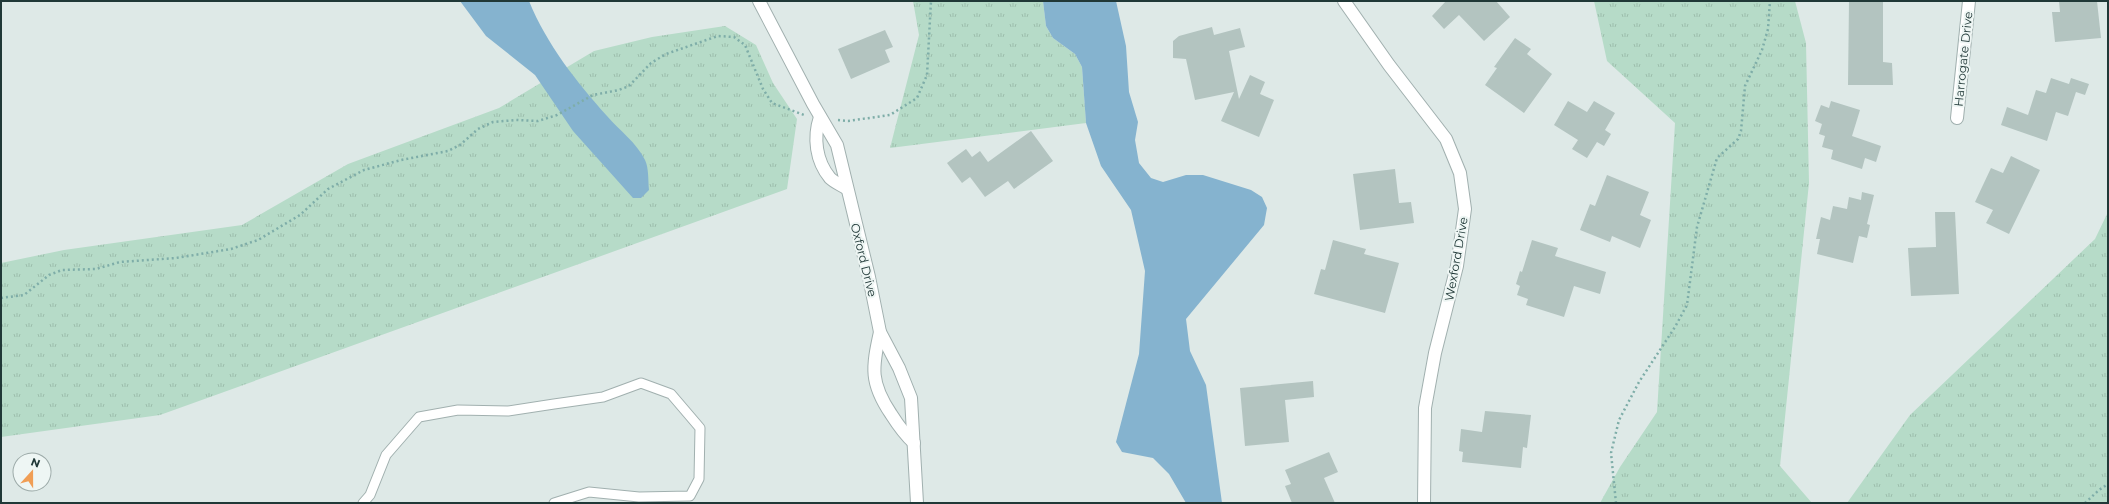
<svg xmlns="http://www.w3.org/2000/svg" width="2109" height="504" font-family="Montserrat,sans-serif">
<defs>
<pattern id="grass-tufts" width="24" height="20" patternUnits="userSpaceOnUse"><rect width="24" height="20" fill="#b6dbc8"/><path d="M3 7l-1-3M5 7V3M7 7l1-3M15 17l-1-3M17 17v-4M19 17l1-3" fill="none" stroke="#9cbdac"/></pattern>
</defs>
<rect width="100%" height="100%" fill="#dee9e7"/>
<g fill="url(#grass-tufts)">
<path d="M913,1H1043L1046,26L1053,38L1075,54L1082,67L1086,123L890,148L919,35Z"/>
<path d="M1594,1H1795L1806,43L1809,183L1780,466L1812,503H1600L1620,467L1657,412L1675,123L1607,61Z"/>
<path d="M725,26L756,45L773,83L797,119L787,189L160,415L1,437V263L64,250L242,225L348,164L499,108L594,51L652,37Z"/>
<path d="M2108,212V503H1847L1910,415L2095,239Z"/>
</g>
<g fill="#85b3cf">
<path d="M460,1H529C547,45 576,81 607,116C620,131 636,142 645,160C649,168 648,181 649,190L641,198H633L573,131L535,75L486,36Z"/>
<path d="M1043,1H1116L1126,46L1129,92L1138,122L1135,140L1139,163L1151,178L1163,182L1186,175H1203L1251,190L1262,197L1267,208L1264,225L1186,319L1190,351L1206,385L1222,503H1186L1169,474L1153,458L1122,452L1116,442L1139,354L1145,271L1131,210L1101,166L1086,123L1082,67L1075,54L1053,38L1046,26Z"/>
</g>
<g fill="#b3c4c0">
<path d="M1446,1H1496L1510,17L1484,41L1459,15L1444,29L1432,16Z"/>
<path d="M1849,1H1883V62L1892,63L1893,85H1848Z"/>
<path d="M2059,1H2097L2101,38L2055,42L2052,12H2060Z"/>
<path d="M1212,27L1214,35L1240,28L1245,47L1229,51L1239,99L1250,75L1265,82L1260,94L1274,100L1259,137L1221,121L1234,92L1195,100L1186,59L1173,58V41L1179,36Z"/>
<path d="M885,30L893,47L885,50L890,62L851,79L838,49Z"/>
<path d="M1515,38L1531,49L1527,54L1552,74L1524,113L1485,85L1497,68L1494,67Z"/>
<path d="M2051,78L2069,84L2071,78L2089,84L2085,95L2076,92L2068,116L2056,112L2047,141L2001,125L2007,107L2028,115L2036,90L2046,93Z"/>
<path d="M1568,101L1587,112L1594,101L1615,113L1605,130L1611,134L1604,146L1597,142L1587,158L1572,149L1578,140L1554,125Z"/>
<path d="M1831,101L1860,110L1852,136L1881,146L1876,162L1865,158L1862,169L1831,159L1833,150L1822,147L1825,136L1819,134L1822,124L1815,121L1821,105L1829,108Z"/>
<path d="M1031,131L1053,161L1014,189L1008,181L985,197L970,177L962,183L947,163L966,149L972,157L980,151L988,162Z"/>
<path d="M2011,156L2040,170L2009,234L1986,223L1993,210L1975,202L1991,168L2003,173Z"/>
<path d="M1395,169L1399,203L1411,202L1414,223L1360,230L1353,174Z"/>
<path d="M1607,175L1649,192L1640,215L1651,220L1640,248L1612,236L1610,242L1580,230L1590,204L1595,206Z"/>
<path d="M1862,192L1874,195L1867,224L1870,225L1867,238L1859,236L1853,263L1817,254L1820,239H1816L1821,217L1830,220L1833,206L1847,209L1849,197L1861,200Z"/>
<path d="M1935,212H1955L1959,294L1911,296L1908,248L1936,247Z"/>
<path d="M1333,240L1366,249L1364,254L1399,263L1385,313L1314,294L1321,269L1325,270Z"/>
<path d="M1532,240L1558,248L1555,256L1606,272L1600,294L1574,286L1564,317L1526,305L1528,299L1517,295L1520,286L1516,284L1520,271L1522,272Z"/>
<path d="M1313,381L1314,397L1285,400L1289,442L1245,446L1240,388Z"/>
<path d="M1485,411L1531,415L1527,448L1523,447L1521,468L1462,462L1463,452L1459,451L1461,429L1482,432Z"/>
<path d="M1329,452L1338,472L1324,478L1335,503H1292L1285,486L1291,484L1285,470Z"/>
</g>
<g fill="none" stroke-linecap="round" stroke-linejoin="round">
<g stroke="#a1b0af" stroke-width="11">
<path id="service" d="M363,503L370,495L386,455L419,417L458,410L508,411L554,404L603,397L641,383L671,394L700,428L699,479L690,496L639,497L589,492L554,503"/>
</g>
<g stroke="#a1b0af" stroke-width="14">
<g id="minor">
<path d="M759,1L813,104L837,145L869,277L880,332L899,368L911,398L917,503"/>
<path d="M1344,1L1389,65L1446,139L1460,173L1465,209L1457,266L1435,353L1425,408L1424,503"/>
<path d="M820,117C813,138 816,161 830,178C834,182 841,185 846,188"/>
<path d="M1957,118L1969,1"/>
<path d="M880,332C872,368 870,383 891,414C898,425 904,434 914,443"/>
</g>
</g>
<g stroke="#7eada8" stroke-width="2.5" stroke-dasharray="2 3" stroke-linecap="butt">
<path d="M838,120L848,121L890,115L917,98L927,75L931,1"/>
<path d="M1,298L24,295L49,275L62,270L96,269L120,262L176,258L231,249L258,240L300,215L328,189L364,170L401,160L448,151L460,145L478,129L493,122L516,120L538,121L557,115L593,95L619,90L629,86L651,63L666,54L718,36L734,37L745,45L763,89L772,103L804,115"/>
<path d="M1616,503L1611,453L1619,420L1639,382L1675,327L1687,305L1697,227L1717,158L1738,139L1741,131L1745,86L1762,50L1768,29L1770,1"/>
<path d="M2085,503L2099,490L2108,484"/>
</g>
<use href="#service" stroke="#fff" stroke-width="9"/>
<use href="#minor" stroke="#fff" stroke-width="12"/>
</g>
<g text-anchor="middle" dominant-baseline="central" stroke-width="4" stroke-linejoin="round" paint-order="stroke">
<g font-size="12" fill="#203837" stroke="#eef6f4">
<text transform="translate(1963 59) rotate(-84)">Harrogate Drive</text>
<text transform="translate(1456 259) rotate(-80)">Wexford Drive</text>
<text transform="translate(864 260) rotate(76)">Oxford Drive</text>
</g>
</g>
<rect width="2109" height="504" fill="none" stroke="#203837" stroke-width="4"/>
<g transform="translate(32 472) rotate(21)"><circle r="19" fill="#eef6f4" stroke="#9caaa8"/>
<path d="M0-3L7 15L0 10L-7 15Z" fill="#f09e55"/>
<text y="-6" font-size="11" font-weight="bold" text-anchor="middle" fill="#203837">N</text>
</g>
</svg>
